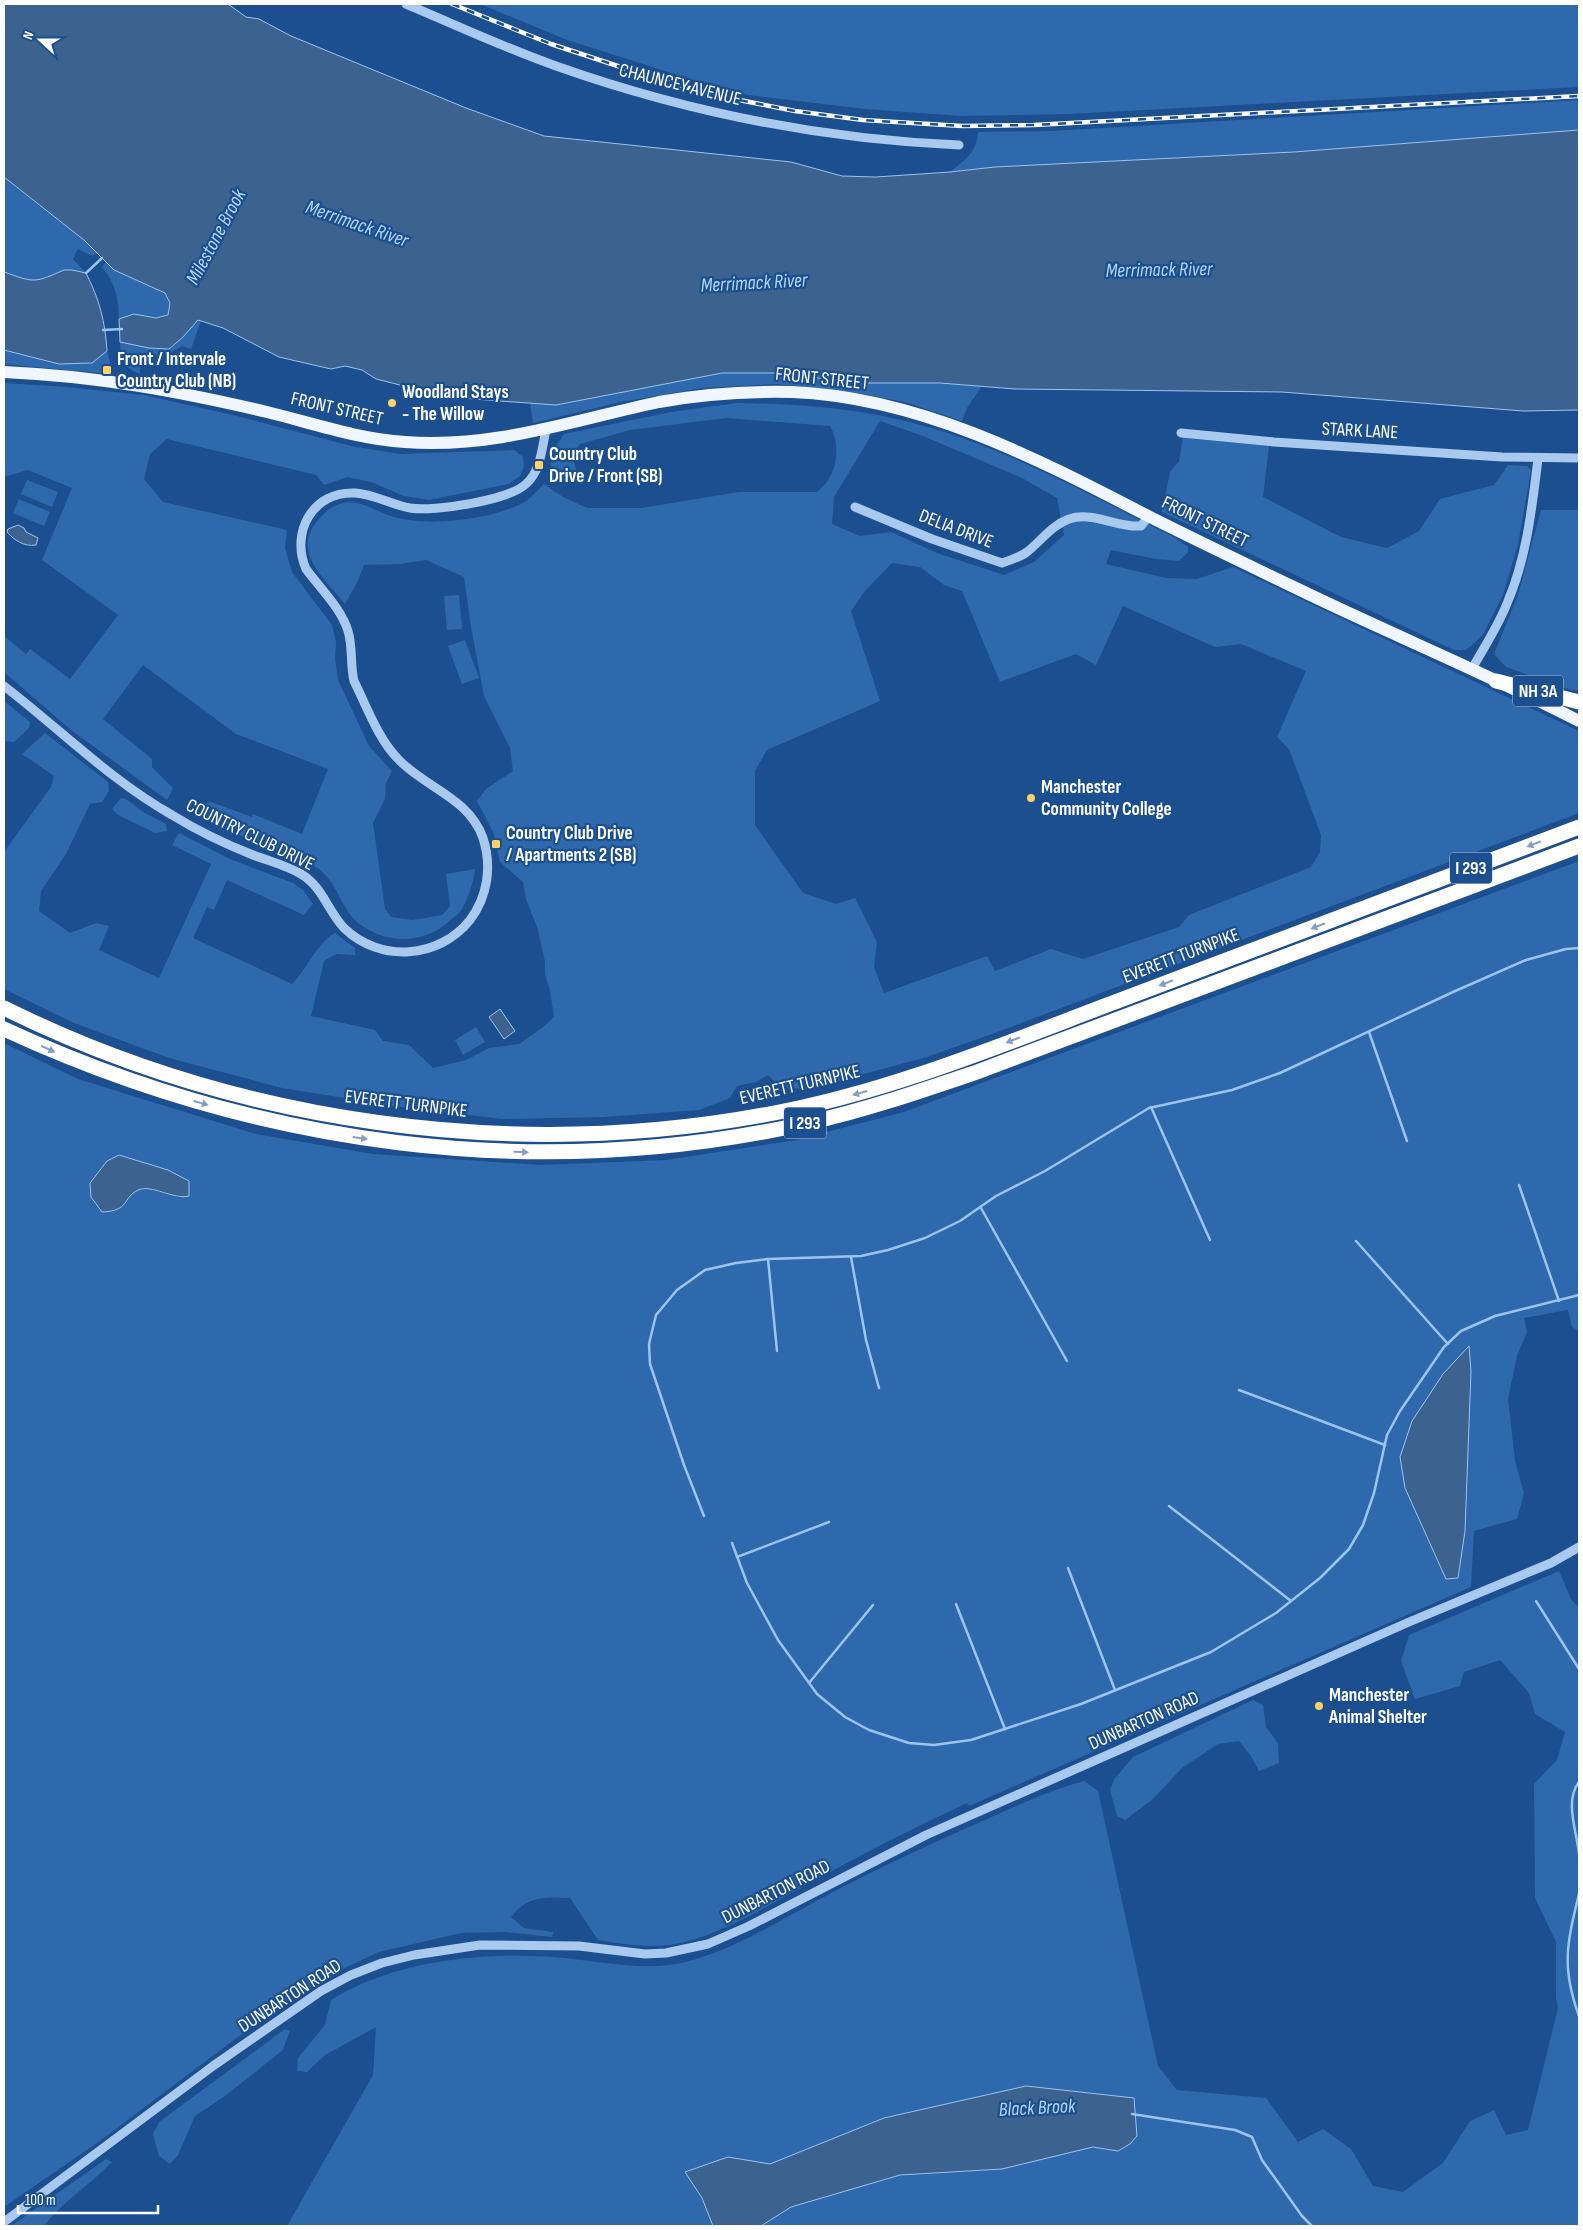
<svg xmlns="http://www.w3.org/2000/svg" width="1583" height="2230" font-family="'Sofia Sans Condensed',sans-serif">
<rect width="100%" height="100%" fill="#1b4f8f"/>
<g fill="#2e69ad" fill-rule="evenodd">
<path d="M480,4H1579V87L1069,114L961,116L865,109L748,95L687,78L567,40Z"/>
<path d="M1579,100V130L1294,152L995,167L950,172C965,160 977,152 978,132L1052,131Z"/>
<path d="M4,177L84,240L97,253L92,256L78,249L73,259L86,273C57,266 60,278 38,281C26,282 14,276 4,272Z"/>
<path d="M106,262L114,270L165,293L170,303L168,315L156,318L134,314L119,319C118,296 116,285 102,267Z"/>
<path d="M198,320L201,321L191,349L182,346L167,355L149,356L140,369V374C124,368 121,358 120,342L149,348L169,349L183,337Z"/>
<path d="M4,350L59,364L92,363L107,351L112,369L110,374L4,364Z"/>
<path d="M722,373H785L982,386L967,408L962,421L905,402L839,390L776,384L702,388L621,402L533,423L530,403L556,405Z"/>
<path d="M4,383L67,387L144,395L237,416L351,446L400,454L514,450L523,457L524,466L520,476L509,484L429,500L404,496L371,482L347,477L324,485L316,475L167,439L150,454L144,479L163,502L287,530L285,548L292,572L332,625L336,642L335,659L338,680L369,746L392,771L386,783L385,799L373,823L385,909L391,917L413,920L442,915L450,906L446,874L475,869C473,884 469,896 462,909C459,914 453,918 448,922C424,944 387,944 361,925C341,911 339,885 320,870C304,858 283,854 264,846C242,837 220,826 198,816L200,805L211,802L252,817L253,814L302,834L328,769L236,734L143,665L103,719L152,759V767L173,788L167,800L71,730L4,672V636L26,654L30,649L70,679L118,615L42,560L72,488L28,470L4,477Z"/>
<path d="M737,403C798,404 858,408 917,424C1005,447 1093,497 1174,537L1188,547V552L1179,561L1156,559L1111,550L1106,564L1166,578L1197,579L1233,567L1579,731V813L992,1034L927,1057L808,1089L781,1088L768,1075L756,1082L737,1086L730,1098L699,1110L604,1117L502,1119L401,1107L282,1088L169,1058L74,1023L4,989V852L51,787L54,776L22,754L45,733L108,782L109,791L102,802L90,804L66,854L41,891L39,911L70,933L96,923L109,926L99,950L159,978L211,864L172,845L179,833L230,859L293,883L303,890L313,904L304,915L227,880L214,910L207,907L193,938L292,984C308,968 315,945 335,933L355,948V955L336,954L324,961L311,1016L375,1030L383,1041L409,1045L433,1068L466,1060L489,1048L519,1044L542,1028L554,1017L550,991L545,974V962L538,930L526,899L523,882L500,862L494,834L477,801L486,789L513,771L510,748L484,696L471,627L464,577L426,560L400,564L364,565L357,583L345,604C324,578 291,552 318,520C325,512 333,505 343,503C362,499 377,513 394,517C429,527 487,520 521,504C529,500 537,491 544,484L563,497L587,508H641L739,492H817C837,477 842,447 830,426L726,418L630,430L580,444L572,456L577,472L574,483L550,471L553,451L564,434L671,412ZM880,421L923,436L1022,478L1057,498L1064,535L1034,562L1004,575L937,553L891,532L860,536L832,524L834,497ZM892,563L920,567L944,585L962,591L1000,682L1076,654L1096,665L1123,606L1215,647L1241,644L1306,671L1277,737L1289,749L1321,835L1320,852L1311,867L1189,915L1179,927L1083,959L1051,949L995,971L987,956L884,993L874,967L877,942L855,898L836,904L803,893L755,825V771L767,750L880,701L851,611L865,591Z"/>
<path d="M1183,438L1269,446L1263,497L1341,537L1387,548L1419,531L1440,499L1494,485L1508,465L1527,466L1531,470L1518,545L1503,595L1483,635L1466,650H1454L1162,512L1170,472L1179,461Z"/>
<path d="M27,480L58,492L52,507L21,494Z"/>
<path d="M19,499L50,512L44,526L13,513Z"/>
<path d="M1541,510H1579V691L1568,689L1506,667L1494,654L1518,595Z"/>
<path d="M459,595L462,629L447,630L444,596Z"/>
<path d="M465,640L479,678L462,684L448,646Z"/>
<path d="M4,701L30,722L29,728L14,742L4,741Z"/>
<path d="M121,798L126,799L143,812L166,824L167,831L155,833L118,815L112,809Z"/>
<path d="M1579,861V1331L1572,1327L1568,1310L1524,1318L1527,1332L1517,1356L1508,1399L1515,1461L1524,1493L1517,1519L1474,1531L1471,1587L969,1806L967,1803C913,1828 860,1855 808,1884C767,1906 716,1938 670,1945C646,1948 622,1944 598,1940L570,1898C545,1897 527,1896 511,1917L524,1928L553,1932L552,1937L505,1932L461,1933L379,1952L336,1972L247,2030L100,2141L4,2207V1043L78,1079L256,1134L373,1154L541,1165L666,1160L796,1140L904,1112ZM189,1181L180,1198L148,1189L138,1190Z"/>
<path d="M476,1027L485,1042L463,1055L455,1040Z"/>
<path d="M1559,1571L1571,1599L1579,1608V2226H287L373,2075L376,2027L325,2055L307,2072L297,2071L298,2058L325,2025L331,2000C397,1959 489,1951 565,1958C602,1962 645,1971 681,1963C731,1952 775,1923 820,1899C874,1870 930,1844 987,1819C1019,1805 1050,1790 1084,1781L1098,1791L1158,2066L1177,2090L1266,2098L1298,2142L1323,2129L1351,2149L1373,2186L1403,2192L1443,2163L1470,2121L1494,2110L1506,2135L1528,2130L1558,2008L1556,1998V1942L1535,1898L1534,1784L1557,1760L1565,1732L1535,1714L1529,1693L1500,1660L1464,1672L1460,1686L1415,1699L1401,1661L1409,1635Z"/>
<path d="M1253,1700L1263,1705L1266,1727L1278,1743L1279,1763L1259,1771L1251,1756L1239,1741L1218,1744L1182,1768L1153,1799L1125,1820L1117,1816L1110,1790L1115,1778L1133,1757Z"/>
<path d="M285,2029L290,2031L283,2050L225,2096L195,2116L178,2155L170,2164L159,2156L153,2134L159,2122Z"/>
<path d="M106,2159L112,2162C90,2185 63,2201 44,2226H11Z"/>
</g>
<g fill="#3c6290" stroke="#9cc4f0">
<path d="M4,4H228L246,17L259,19L291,36L466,108L544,136L791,162L842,176L876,177L950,172L995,167L1294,152L1579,130V410L1523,411L1282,392L1015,389L940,383H852L785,373H722L556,405L500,401L448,397L376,379L362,370L345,366L331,369L279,357L223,328L198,320L183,337L169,349L149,348L120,342L119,319L134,314L156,318L168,315L170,303L165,293L114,270L84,240L4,177Z"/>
<path d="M64,270H72L86,273C100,301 105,321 107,351L92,363L59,364L4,350V272C35,283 34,283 64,270Z"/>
<path d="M18,525L24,528L26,532L38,538L36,545C24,547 14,540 7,532L8,529Z"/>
<path d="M500,1009L515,1031L504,1039L489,1017Z"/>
<path d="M119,1155L168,1170L189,1181V1196C173,1200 152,1184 138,1190C122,1198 130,1211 102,1212L91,1197L90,1183L107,1161Z"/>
<path d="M1469,1346L1471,1371L1465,1531L1458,1578L1446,1579L1405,1488L1400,1457L1412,1421L1443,1374Z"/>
<path d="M1026,2086L1134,2098L1137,2136L1130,2144L1118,2151L1093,2147L1002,2169L900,2175L791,2207L761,2226H713L702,2198L685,2172L728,2157L770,2164L884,2118Z"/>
</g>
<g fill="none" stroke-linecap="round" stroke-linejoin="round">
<g stroke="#9cc4f0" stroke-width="2.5">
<path d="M86,273L102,258"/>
<path d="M103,330L122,329"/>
<path d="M1369,1032L1407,1141"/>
<path d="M1151,1107L1210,1240"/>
<path d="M1519,1185L1559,1301"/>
<path d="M981,1208L1067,1361"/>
<path d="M1356,1241L1448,1344"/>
<path d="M851,1257L866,1340L879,1388"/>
<path d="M768,1259L777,1351"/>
<path d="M1239,1390L1385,1445"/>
<path d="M1169,1506L1291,1601"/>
<path d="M704,1516L684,1465L650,1364L649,1344L656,1315L677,1290L705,1270L736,1263L768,1259L861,1256L888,1250L925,1238L960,1221L996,1196L1045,1171L1149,1108L1232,1090L1280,1073L1453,992L1526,960L1566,949L1579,948"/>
<path d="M732,1543L747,1583L778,1640L817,1694L845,1717L869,1730L909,1743L934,1745L971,1740L1081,1704L1211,1652L1276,1613L1320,1578L1349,1549L1363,1525L1374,1493L1387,1435L1400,1411L1444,1347L1461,1331L1495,1316L1579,1295"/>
<path d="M737,1557L829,1522"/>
<path d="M1068,1568L1115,1690"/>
<path d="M1536,1601L1579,1669"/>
<path d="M956,1604L1005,1729"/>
<path d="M809,1683L873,1605"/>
<path d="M1579,1782C1564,1801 1577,1832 1579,1854"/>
<path d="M1579,1894C1567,1943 1561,1967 1579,2016"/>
<path d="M1132,2114L1235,2130L1252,2137L1262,2160L1302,2216L1312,2226"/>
</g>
<g stroke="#a9c9ee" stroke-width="9">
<path d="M406,4C456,25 505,48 556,66C686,112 822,139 959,145"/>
<path d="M1181,433L1274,442L1502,457L1579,458"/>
<path d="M855,507L932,539L1002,563C1011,560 1020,557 1027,552C1041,541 1052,525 1069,519C1094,511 1117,528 1141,526L1149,516"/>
<path d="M1472,669C1484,647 1499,625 1508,601C1527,556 1532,507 1538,459"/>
<path d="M4,686C60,729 110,780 172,815C198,831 225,844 253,855C269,861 287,866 301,874C322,886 328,911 344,928C380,963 439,959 470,920C488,896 492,866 483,838C469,798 426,788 399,760C378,739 367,707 354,681C350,665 353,647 348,631C341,608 320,588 306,569C290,532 313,491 355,493C374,494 392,505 410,508C434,512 511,500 527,483C541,470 542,447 546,430"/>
<path d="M4,2222L213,2066L321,1991L351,1975L382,1963L414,1955L480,1945L579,1946L645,1954L666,1953L708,1944L749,1926L926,1835L1409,1622L1551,1563L1579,1547"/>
</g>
<path stroke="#f0f6ff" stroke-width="12" d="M4,372C96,376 178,391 267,412C312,423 358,439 405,442C493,449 574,420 659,402C702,394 747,391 792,392C920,397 1038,459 1150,517C1200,542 1250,566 1300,590C1393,635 1488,674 1579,721"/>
<g stroke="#fff" stroke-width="15">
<path d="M1496,681L1579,702"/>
<path d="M4,1008C238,1124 512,1162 769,1114C889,1092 1001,1045 1115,1002C1270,944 1425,886 1579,827"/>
<path d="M4,1029C257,1146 535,1184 808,1123C866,1110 921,1091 977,1072L1579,846"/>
</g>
<g stroke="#fff" stroke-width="4.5">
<path id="rail" d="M452,4L551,44L654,78L714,95L795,111L863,120L962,126L1034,125L1579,96"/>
</g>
<use href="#rail" stroke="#1b4f8f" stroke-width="2.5" stroke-dasharray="8" stroke-linecap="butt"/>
</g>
<defs><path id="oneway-solid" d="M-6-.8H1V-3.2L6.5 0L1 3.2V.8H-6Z" transform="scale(1.25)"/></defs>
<g fill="#829ec1">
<use href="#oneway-solid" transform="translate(1534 844) rotate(159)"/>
<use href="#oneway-solid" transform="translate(1318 926) rotate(159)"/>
<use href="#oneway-solid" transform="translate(1166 983) rotate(159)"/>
<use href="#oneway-solid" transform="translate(1013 1040) rotate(159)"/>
<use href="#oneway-solid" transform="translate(48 1049) rotate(25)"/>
<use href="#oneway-solid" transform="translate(860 1093) rotate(164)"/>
<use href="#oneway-solid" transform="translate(201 1103) rotate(16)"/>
<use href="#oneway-solid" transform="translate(360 1138) rotate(8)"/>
<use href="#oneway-solid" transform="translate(521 1152) rotate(1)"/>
</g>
<g fill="#ffd166" stroke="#1b4f8f" stroke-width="2">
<rect x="102" y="365" width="10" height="10" rx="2.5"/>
<circle cx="392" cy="403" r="5"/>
<rect x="534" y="460" width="10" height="10" rx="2.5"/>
<circle cx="1031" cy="798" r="5"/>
<rect x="491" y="839" width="10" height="10" rx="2.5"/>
<circle cx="1319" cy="1706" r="5"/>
</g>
<g text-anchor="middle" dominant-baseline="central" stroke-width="4.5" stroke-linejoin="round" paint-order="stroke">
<g fill="#1b4f8f" stroke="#bbcadd" stroke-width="1">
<rect x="1513" y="675.5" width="50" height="31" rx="4"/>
<rect x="1450" y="852.5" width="42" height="31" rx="4"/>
<rect x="784" y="1107.5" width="42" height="31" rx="4"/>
</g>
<g font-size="18" font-weight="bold" fill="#fff">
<text x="1538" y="691">NH 3A</text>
<text x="1471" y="868">I 293</text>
<text x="805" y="1123">I 293</text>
</g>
<g font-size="19" fill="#fff" stroke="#1b4f8f">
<text transform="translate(680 85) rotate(14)">CHAUNCEY AVENUE</text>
<text transform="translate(822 379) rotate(6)">FRONT STREET</text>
<text transform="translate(337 409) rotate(13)">FRONT STREET</text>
<text transform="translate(1360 431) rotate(3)">STARK LANE</text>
<text transform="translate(1205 522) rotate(26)">FRONT STREET</text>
<text transform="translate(956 529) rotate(21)">DELIA DRIVE</text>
<text transform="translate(250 835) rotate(26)">COUNTRY CLUB DRIVE</text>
<text transform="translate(1181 956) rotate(-21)">EVERETT TURNPIKE</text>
<text transform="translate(800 1085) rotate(-13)">EVERETT TURNPIKE</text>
<text transform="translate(406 1104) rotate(7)">EVERETT TURNPIKE</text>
<text transform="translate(1144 1721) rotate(-24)">DUNBARTON ROAD</text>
<text transform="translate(776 1892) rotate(-27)">DUNBARTON ROAD</text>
<text transform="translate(290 1996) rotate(-33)">DUNBARTON ROAD</text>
</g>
<g font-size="19" font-weight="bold" fill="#fff" stroke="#1b4f8f" text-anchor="start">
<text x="117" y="359">Front / Intervale<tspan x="117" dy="22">Country Club (NB)</tspan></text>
<text x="402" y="392">Woodland Stays<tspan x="402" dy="22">- The Willow</tspan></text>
<text x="549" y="454">Country Club<tspan x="549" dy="22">Drive / Front (SB)</tspan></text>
<text x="1041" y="787">Manchester<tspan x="1041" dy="22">Community College</tspan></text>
<text x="506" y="833">Country Club Drive<tspan x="506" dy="22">/ Apartments 2 (SB)</tspan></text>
<text x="1329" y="1695">Manchester<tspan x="1329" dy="22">Animal Shelter</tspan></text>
</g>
<g font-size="20" font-style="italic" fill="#b5d3f5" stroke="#1b4f8f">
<text transform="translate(357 224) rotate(19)">Merrimack River</text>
<text transform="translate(216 237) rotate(-62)">Milestone Brook</text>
<text transform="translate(1159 270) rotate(-1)">Merrimack River</text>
<text transform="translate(754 283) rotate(-3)">Merrimack River</text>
<text transform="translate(1037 2108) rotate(-3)">Black Brook</text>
</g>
</g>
<rect width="1583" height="2230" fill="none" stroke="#ffffff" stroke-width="10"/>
<g transform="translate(40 40) rotate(291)" stroke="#1b4f8f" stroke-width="4" paint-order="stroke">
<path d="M0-4L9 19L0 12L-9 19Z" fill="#ffffff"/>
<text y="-8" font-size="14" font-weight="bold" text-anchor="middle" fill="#ffffff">N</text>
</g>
<path d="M18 2205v8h140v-8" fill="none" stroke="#ffffff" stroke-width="2.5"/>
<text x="25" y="2205" font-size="15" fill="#ffffff" stroke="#1b4f8f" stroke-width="4" paint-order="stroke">100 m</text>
</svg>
